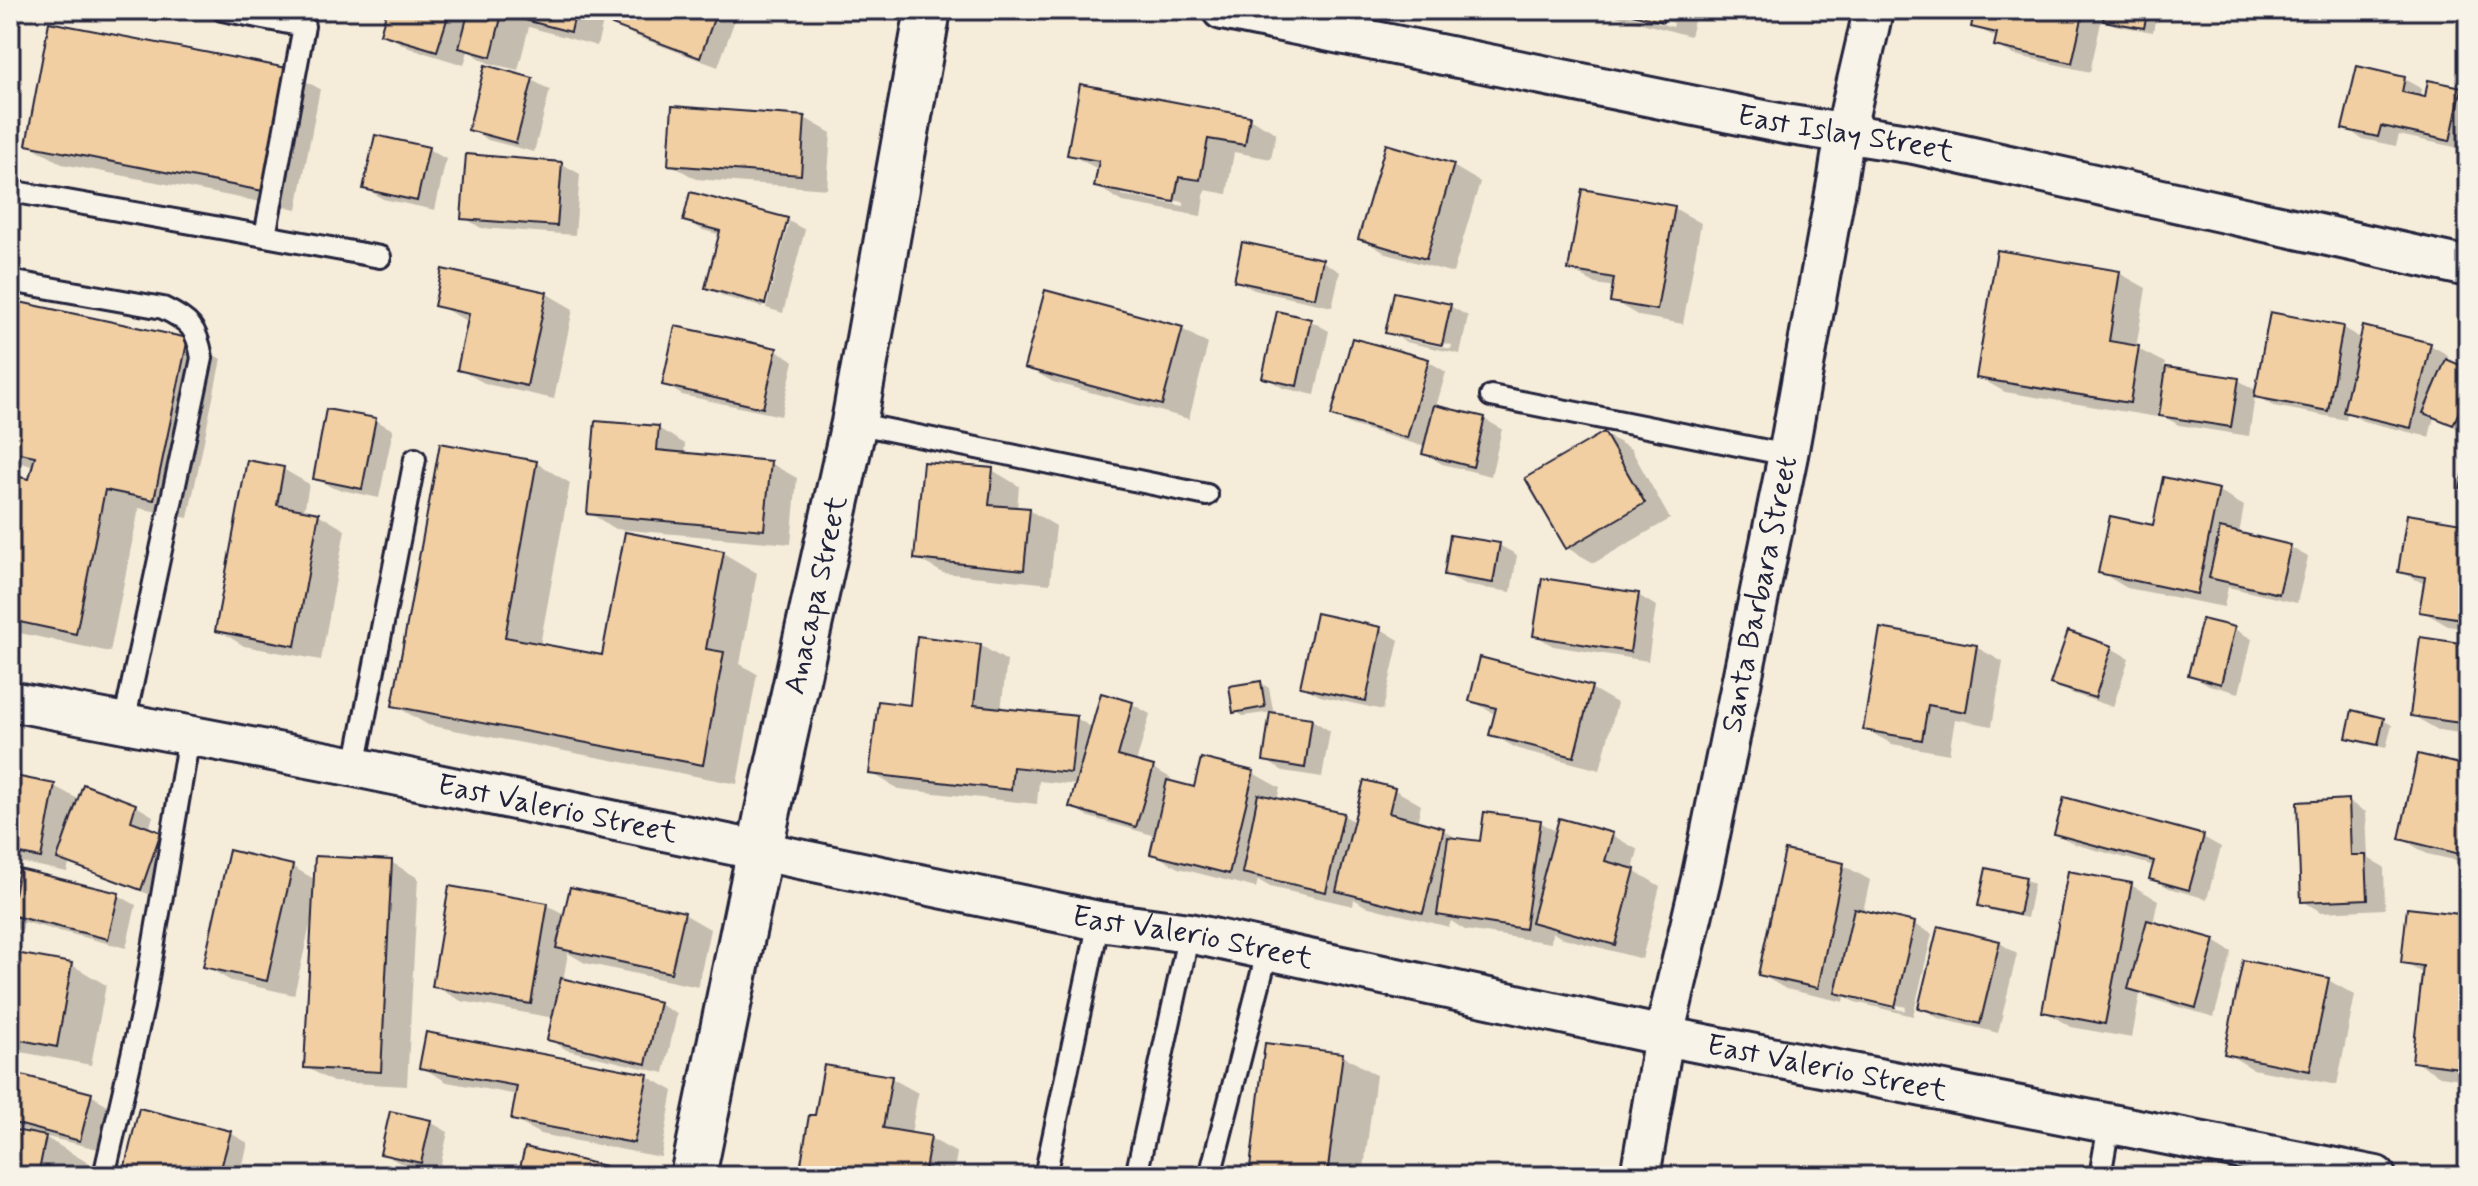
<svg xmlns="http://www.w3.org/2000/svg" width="2478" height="1186" font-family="Mynerve,sans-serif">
<rect width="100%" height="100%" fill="#f6ecda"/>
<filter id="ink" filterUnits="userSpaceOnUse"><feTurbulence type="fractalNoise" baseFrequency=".0125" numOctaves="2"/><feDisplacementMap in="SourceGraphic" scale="16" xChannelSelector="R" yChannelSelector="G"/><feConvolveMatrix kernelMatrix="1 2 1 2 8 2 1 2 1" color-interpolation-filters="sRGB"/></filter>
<g filter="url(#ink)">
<g fill="#0003" fill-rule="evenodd">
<path d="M389,10H606L597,46L529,27L518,70L488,63L468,51L464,65L409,48L383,33Z"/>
<path d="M620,10H736L738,11L718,67L633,35L615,24Z"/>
<path d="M1593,10H1610L1673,27L1674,23L1625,10H1697L1690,36Z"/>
<path d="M1977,10H2157L2153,32L2114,25L2102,18L2090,72L2014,55L1996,45L1998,38L1973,26Z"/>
<path d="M286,70L320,89L297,209L62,164L28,144Z"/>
<path d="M2404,79L2422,89L2420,98L2426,99L2461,89L2468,93V150L2399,135L2396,146L2362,139L2345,128Z"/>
<path d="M532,80L550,90L534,152L488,140L471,129Z"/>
<path d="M805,118L831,133L827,189L696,179L670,164Z"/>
<path d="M1249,118L1276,133L1271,159L1234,152L1227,194L1205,190L1201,216L1123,202L1096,186L1100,170L1069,154ZM1122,191L1184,202V206L1122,195Z"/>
<path d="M428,149L446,159L435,210L383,199L365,188Z"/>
<path d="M562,164L580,174L575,235L481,228L463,217Z"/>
<path d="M1453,166L1480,182L1453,273L1387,254L1360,238Z"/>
<path d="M1674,208L1701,223L1683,324L1639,316L1612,300L1615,287L1596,284L1570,269Z"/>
<path d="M685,220H787L805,230L783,313L766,308L789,222H785L762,307L725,297L707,287L721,235L703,230Z"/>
<path d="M1322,261L1340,272L1332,307L1254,290L1236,280Z"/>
<path d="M444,271L547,294L573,309L554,399L486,384L459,369L469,322L437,305Z"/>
<path d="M2119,273L2146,288L2136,348L2165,363L2164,368L2238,380L2257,391L2272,315L2343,328L2362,339L2430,345L2448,355L2447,361L2463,369L2468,358V433L2434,417L2429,437L2363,421L2347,412L2346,420L2274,406L2255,396L2249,436L2179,425L2157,413V417L2005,392L1978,377Z"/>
<path d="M10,302L187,339L221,359L188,518L139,508L110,652L10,631V477L31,482L34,467L10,459Z"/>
<path d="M1450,306L1468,316L1460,354L1406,342L1388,332ZM1404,335L1452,345L1451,349L1404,339Z"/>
<path d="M1279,314L1311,321L1329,331L1315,395L1283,388L1265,377Z"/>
<path d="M1182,329L1208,344L1189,419L1053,382L1027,367Z"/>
<path d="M776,350L794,361L781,416L682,395L664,384Z"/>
<path d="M1428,361L1446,372L1436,407L1484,419L1502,429L1491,476L1442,464L1424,453L1426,447L1351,425L1333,415Z"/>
<path d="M375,420L393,430L379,498L333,488L315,478Z"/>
<path d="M658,428L685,444L684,455L770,463L797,478L791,544L616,529L589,513Z"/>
<path d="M1604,434L1631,449L1670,519L1594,563L1567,548Z"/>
<path d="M536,463L570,483L540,645L604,657L723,553L757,573L740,664L757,674L737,784L428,725L394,705Z"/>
<path d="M283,469L309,484L304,512L318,514L345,530L321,660L244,646L218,630Z"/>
<path d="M992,470L1019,486L1017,509L1029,510L1056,526L1050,584L943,573L916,558Z"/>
<path d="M2218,491L2244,506L2239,534L2290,547L2308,557L2297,603L2228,587L2224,607L2127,588L2100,572L2154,528Z"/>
<path d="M2468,526V629L2448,626L2422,611L2426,585L2400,571Z"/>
<path d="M1499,545L1517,555L1511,592L1464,585L1446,574Z"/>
<path d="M1638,595L1656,606L1648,661L1553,646L1535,635Z"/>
<path d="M1318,615L1381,629L1399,640L1383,710L1320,696L1302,686Z"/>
<path d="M2234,629L2252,639L2239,693L2209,685L2191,674Z"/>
<path d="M980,645L1007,661L1001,710L1076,718L1093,728L1132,704L1150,714L1136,763L1153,768L1171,778L1170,783L1196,790L1253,773L1280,788L1277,800L1343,815L1355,822L1365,783L1395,790L1421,805L1417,823L1443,830L1462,841L1482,843L1540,822L1557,832L1612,835L1638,850L1633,870L1660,886L1642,959L1560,937L1552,932L1551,943L1465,930L1451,921L1449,927L1365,906L1354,899L1353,906L1270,887L1258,880L1256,888L1178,868L1152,853L1156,836L1089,817L1071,806L1077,785L1039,781L1037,804L898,789L872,773L912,707Z"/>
<path d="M2468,646V734L2438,730L2412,715Z"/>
<path d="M1976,647L2003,662L1992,726L1955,719L1949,754L1892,744L1865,729Z"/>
<path d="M2111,648L2129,658L2113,707L2071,693L2053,683Z"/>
<path d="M1261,683L1269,688L1274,715L1312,720L1330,731L1322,777L1283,771L1265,760L1272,712L1243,716L1235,711Z"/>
<path d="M1591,688L1617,703L1600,770L1518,749L1491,734L1496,715L1471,700Z"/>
<path d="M2383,720L2392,725L2386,748L2357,742L2348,737Z"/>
<path d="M2468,768V863L2427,854L2401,838Z"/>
<path d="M10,777L54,786L78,799L84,787L136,806L153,816L149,830L178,845L159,898L69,864L67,872L10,860Z"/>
<path d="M2348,801L2366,812L2368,858L2384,867L2385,909L2321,912L2303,901Z"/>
<path d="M2056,833L2203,837L2221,847L2207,899L2169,888L2151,878L2155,866L2074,844Z"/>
<path d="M230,853L293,867L316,880L391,862L418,878L407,1086L333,1082L306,1067L314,917H312L294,995L231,981L205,966Z"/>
<path d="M1843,865L1870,880L1863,912L1914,924L1932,934L1913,1016L1855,1002L1845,996L1844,1002L1786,989L1760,974ZM1854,995L1906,1007L1905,1011L1854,999Z"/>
<path d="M10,877L18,881L118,895L136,905L126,948L24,922L22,931L10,928Z"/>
<path d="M2025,879L2034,884L2027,918L1989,910L1981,905Z"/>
<path d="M2131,885L2158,900L2153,924L2214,941L2232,952L2214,1017L2148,998L2140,994L2132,1038L2071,1027L2044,1011Z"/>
<path d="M547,905L566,915L684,914L710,929L698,987L585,963L568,953L563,981L659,1004L677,1014L664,1073L567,1050L549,1039L554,1018L461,1001L434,986Z"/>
<path d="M2468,917V1080L2440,1076L2414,1061L2424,974L2403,962Z"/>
<path d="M1939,928L2000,943L2017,954L1998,1033L1938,1018L1920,1007Z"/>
<path d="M10,954L72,965L106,985L91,1065L10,1050Z"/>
<path d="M2328,980L2355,995L2337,1085L2253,1069L2226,1053Z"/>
<path d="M1342,1055L1376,1075L1363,1176H1251Z"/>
<path d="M421,1067L647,1076L673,1091L661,1157L540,1134L513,1119L518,1095L447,1082Z"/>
<path d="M10,1074L91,1095L109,1106L98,1149L43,1136L90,1164L88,1176H10V1131L27,1134L28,1131L10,1126Z"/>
<path d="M891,1078L918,1093L911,1134L930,1138L957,1153L953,1176H801L817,1118Z"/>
<path d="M430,1122L448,1132L439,1172L400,1163L382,1153Z"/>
<path d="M230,1133L248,1143L240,1176H147L127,1165Z"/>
<path d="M604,1168L618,1176H520Z"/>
</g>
<g fill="#f1cfa2" stroke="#22223b" stroke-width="2">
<path d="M387,10H450L437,51L380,34Z"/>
<path d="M469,10H576L571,32L502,14L491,57L459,48Z"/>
<path d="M618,10H717L700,58L612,25Z"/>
<path d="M1617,10H1667L1663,22Z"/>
<path d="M1975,10H2084L2072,63L1994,46L1997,33L1971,27Z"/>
<path d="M2105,10H2148L2144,28L2103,21Z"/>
<path d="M49,22L287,68L263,191L26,145Z"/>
<path d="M485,65L533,78L516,143L468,130Z"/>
<path d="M2357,66L2405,77L2402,92L2425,97L2428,80L2462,87L2450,141L2381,126L2378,137L2342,129Z"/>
<path d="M1080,84L1250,116L1245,145L1208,139L1200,180L1179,177L1174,202L1094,187L1099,161L1067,155Z"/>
<path d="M672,106L805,116L801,175L668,165Z"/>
<path d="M375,135L429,147L417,201L363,189Z"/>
<path d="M1386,144L1454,164L1426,259L1358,239Z"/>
<path d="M466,154L562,162L557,226L461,219Z"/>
<path d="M1582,189L1675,206L1657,310L1610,302L1614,278L1568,270Z"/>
<path d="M690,192L788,218L765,304L705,288L720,231L683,221Z"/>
<path d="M1242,242L1323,259L1315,298L1234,281Z"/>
<path d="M1997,250L2120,271L2109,341L2139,346L2130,403L1976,378Z"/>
<path d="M442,269L547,292L527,386L457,370L469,314L434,306Z"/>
<path d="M1045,290L1183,327L1162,405L1024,368Z"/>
<path d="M1394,292L1451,304L1442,345L1385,333Z"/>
<path d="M10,300L188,338L154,500L105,490L76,634L10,620V475L29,479L35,456L10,451Z"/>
<path d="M1277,311L1311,319L1297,386L1262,378Z"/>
<path d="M2270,312L2343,326L2328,411L2254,397Z"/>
<path d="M675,326L777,348L763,408L662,385Z"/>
<path d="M2363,326L2431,343L2411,428L2343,412Z"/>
<path d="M1352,338L1429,359L1407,438L1331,416Z"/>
<path d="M2468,353V397L2466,396L2453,425L2423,413L2446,359L2462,366Z"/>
<path d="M2166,367L2239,378L2231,427L2159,416Z"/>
<path d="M1434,405L1485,417L1473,467L1422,454Z"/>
<path d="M326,409L376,418L362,489L313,479Z"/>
<path d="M595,421L659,426L657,450L771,461L764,530L587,514Z"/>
<path d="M1604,432L1645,503L1566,549L1525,478Z"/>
<path d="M440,443L537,461L505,637L602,655L625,532L724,551L706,649L724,652L703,765L392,706Z"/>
<path d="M2468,458V490L2460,488Z"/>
<path d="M247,460L284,467L277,505L319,513L295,646L215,631Z"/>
<path d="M923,462L993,468L989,505L1030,508L1024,570L914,559Z"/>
<path d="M2163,477L2219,489L2197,594L2098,573L2110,516L2153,525Z"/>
<path d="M2407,514L2468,524V620L2419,612L2425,577L2398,572Z"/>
<path d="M2220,528L2291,545L2279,594L2209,578Z"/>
<path d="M1450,535L1500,543L1493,583L1444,575Z"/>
<path d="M1542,578L1639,593L1630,652L1533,636Z"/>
<path d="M1316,613L1381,627L1366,701L1300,687Z"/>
<path d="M2202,619L2235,627L2221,684L2188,675Z"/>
<path d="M1880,628L1977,645L1966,712L1928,705L1922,740L1863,730Z"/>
<path d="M2068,631L2112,646L2095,698L2050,684Z"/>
<path d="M917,636L981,644L974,705L1077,716L1071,773L1013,767L1011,790L869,774L878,701L910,705Z"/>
<path d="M2420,637L2468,644V724L2410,716Z"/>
<path d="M1480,657L1592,686L1574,757L1489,735L1496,708L1469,701Z"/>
<path d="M1261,681L1265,707L1233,713L1229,686Z"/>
<path d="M1101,693L1133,702L1118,756L1154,766L1136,827L1069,807Z"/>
<path d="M2352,710L2384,718L2378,745L2346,738Z"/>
<path d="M1270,712L1312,718L1305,768L1263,761Z"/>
<path d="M2418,754L2468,766V856L2399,839Z"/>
<path d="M1201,758L1254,771L1229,874L1150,854L1167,780L1194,787Z"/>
<path d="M10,775L55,784L41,858L10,852Z"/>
<path d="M1364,780L1395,788L1389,813L1444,828L1423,913L1336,891Z"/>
<path d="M83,784L136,804L131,821L161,832L141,890L57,859Z"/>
<path d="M1258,794L1344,813L1326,892L1242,873Z"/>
<path d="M2064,797L2204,835L2189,890L2149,879L2154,861L2054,834Z"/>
<path d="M2349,799L2351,855H2366L2368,899L2301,902L2297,802Z"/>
<path d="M1484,812L1541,820L1525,929L1437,915L1448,837L1480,841Z"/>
<path d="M1559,818L1613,833L1605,861L1635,869L1615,945L1531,922Z"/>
<path d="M229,850L293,865L267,981L203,967Z"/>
<path d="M1785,850L1844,863L1818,988L1758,975Z"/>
<path d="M315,856L392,860L381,1072L304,1068Z"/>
<path d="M1986,868L2026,877L2019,915L1978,906Z"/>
<path d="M19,869L119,893L108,939L10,915Z"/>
<path d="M2068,871L2132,883L2105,1024L2042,1012Z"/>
<path d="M449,886L548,903L531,1004L432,987Z"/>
<path d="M570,887L685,912L671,973L556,948Z"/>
<path d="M1854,908L1915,922L1895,1007L1835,993Z"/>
<path d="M2407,908L2468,915V1069L2412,1062L2423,966L2401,963Z"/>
<path d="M2147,920L2215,939L2196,1008L2128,989Z"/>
<path d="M1938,926L2000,941L1980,1024L1918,1008Z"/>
<path d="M10,952L72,963L57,1047L10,1038Z"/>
<path d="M2243,960L2329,978L2310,1071L2224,1054Z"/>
<path d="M561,978L660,1002L646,1064L547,1040Z"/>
<path d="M426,1032L648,1074L634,1143L511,1120L517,1086L419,1068Z"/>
<path d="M1265,1043L1343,1053L1327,1176H1249Z"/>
<path d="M824,1065L892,1076L883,1128L931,1136L924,1176H799L809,1115H815Z"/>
<path d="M10,1072L92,1093L80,1141L10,1122Z"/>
<path d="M139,1108L231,1131L219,1176H163L125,1166Z"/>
<path d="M390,1111L431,1120L421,1163L380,1154Z"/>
<path d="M10,1129L46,1136L38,1176H10Z"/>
<path d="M525,1147L605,1166L602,1176H518Z"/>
</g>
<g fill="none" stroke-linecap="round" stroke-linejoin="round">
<g stroke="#22223b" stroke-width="26">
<g id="service">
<path d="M10,191L265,236L304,26L222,10"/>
<path d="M265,236L380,257"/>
<path d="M10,281L163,308C190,321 197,328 202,358L124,723"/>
<path d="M1491,396L1788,455"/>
<path d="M854,423L1207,495"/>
<path d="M355,767L415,459"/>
<path d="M104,1176L143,1007L189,737"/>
<path d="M1045,1176L1099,921"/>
<path d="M1136,1176L1189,933"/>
<path d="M1210,1176L1268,949"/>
<path d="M2100,1176L2109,1125"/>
</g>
</g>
<g stroke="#22223b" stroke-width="44">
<g id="minor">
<path id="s1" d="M1222,10L1784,124L1914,144L2468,267"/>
<path id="s2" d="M10,701L355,767L1099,921L1189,933L1664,1036L2376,1176"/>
<path id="s3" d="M1640,1176L1664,1036L1701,879L1788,455L1838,177C1845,121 1862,66 1873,10"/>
</g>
</g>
<g stroke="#22223b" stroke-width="50">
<g id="tertiary">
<path id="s4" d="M693,1176L767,815L854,423L928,10"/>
</g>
</g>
<use href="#service" stroke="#f7f3e8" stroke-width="20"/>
<use href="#minor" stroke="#f7f3e8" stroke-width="38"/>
<use href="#tertiary" stroke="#f7f3e8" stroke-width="44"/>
</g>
</g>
<g text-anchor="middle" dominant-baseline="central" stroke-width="6" stroke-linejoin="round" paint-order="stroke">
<g font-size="30" fill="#22223b" stroke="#f7f3e8">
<text stroke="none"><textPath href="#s1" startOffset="636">East Islay Street</textPath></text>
<text stroke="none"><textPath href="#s4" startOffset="594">Anacapa Street</textPath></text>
<text stroke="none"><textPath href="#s3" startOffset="594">Santa Barbara Street</textPath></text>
<text stroke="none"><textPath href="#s2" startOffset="558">East Valerio Street</textPath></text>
<text stroke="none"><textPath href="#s2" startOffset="1206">East Valerio Street</textPath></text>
<text stroke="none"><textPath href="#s2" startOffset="1854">East Valerio Street</textPath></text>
</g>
</g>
<rect width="2478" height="1186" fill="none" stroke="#f7f3e8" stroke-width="40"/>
<rect x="20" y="20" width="2438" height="1146" fill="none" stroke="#22223b" stroke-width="3" filter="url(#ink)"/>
</svg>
